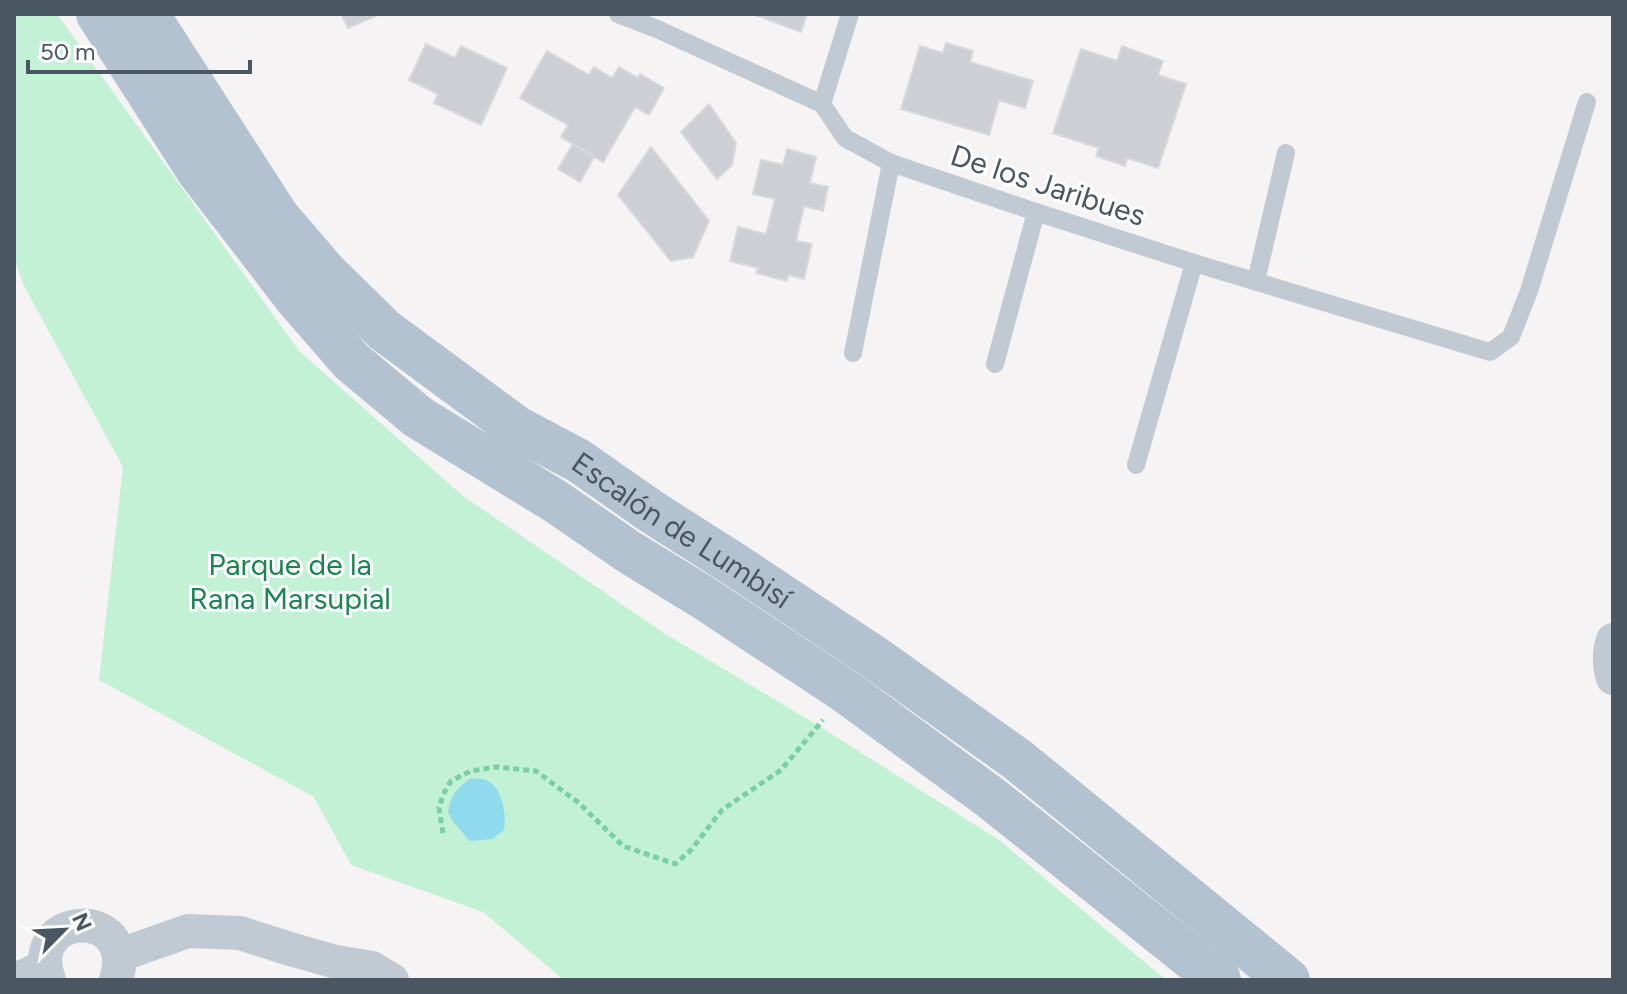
<svg xmlns="http://www.w3.org/2000/svg" width="1627" height="994" font-family="Figtree,sans-serif">
<rect width="100%" height="100%" fill="#f5f3f3"/>
<path fill="#c3f1d5" d="M14,14H57L299,351L463,496L664,633L819,726L999,840L1166,980H564L483,912L351,865L314,797L99,680L123,467L23,284L14,257Z"/>
<path fill="#90daee" d="M470,779C474,779 479,778 483,779C502,784 507,814 504,830L492,839L470,841L454,823L448,812C451,796 456,788 470,779Z"/>
<g fill="#cdcfd5" stroke="#d7d9de" stroke-width="2">
<path d="M341,14H380L348,28Z"/>
<path d="M753,14H807L801,32Z"/>
<path d="M946,43L973,51L970,62L1033,81L1025,108L999,100L989,135L901,109L920,46L943,53Z"/>
<path d="M426,44L455,58L461,46L507,68L481,125L434,103L438,94L409,80Z"/>
<path d="M1122,46L1163,61L1158,75L1186,84L1158,168L1127,158L1125,166L1096,156L1099,148L1053,133L1081,49L1117,61Z"/>
<path d="M547,51L589,75L594,67L612,78L619,67L638,78L640,74L664,88L649,115L635,107L603,162L561,137L568,125L520,98Z"/>
<path d="M709,104L736,143L732,165L717,179L681,132Z"/>
<path d="M573,144L594,157L580,182L558,169Z"/>
<path d="M651,147L709,221L693,257L671,261L618,195Z"/>
<path d="M787,149L816,157L810,183L828,187L823,211L804,206L796,241L812,244L804,279L788,275L787,281L756,273L758,268L730,261L738,227L766,234L775,199L753,194L761,160L783,165Z"/>
</g>
<g fill="none" stroke-linecap="round" stroke-linejoin="round">
<path stroke="#7ad0a6" stroke-width="5" stroke-dasharray="6 4" stroke-linecap="butt" d="M443,833L439,808L443,795L451,781L471,771L496,767L536,771L579,803L623,846L675,864L691,850L722,810L781,770L823,720"/>
<g stroke="#c1cad2" stroke-width="18">
<path d="M618,14L657,29L822,104L845,138L891,163L1036,212L1194,263L1490,352L1511,337L1529,291L1587,102"/>
<path d="M822,104L850,14"/>
<path d="M1256,281L1286,153"/>
<path d="M853,353L891,163"/>
<path d="M995,364L1036,212"/>
<path d="M1136,465L1194,263"/>
</g>
<g stroke="#c1cad2" stroke-width="34">
<path d="M1613,640C1609,652 1609,666 1613,678"/>
<path d="M120,955L188,931L240,933L290,949L336,962L372,968L392,980"/>
<path d="M15,980L44,967"/>
<path d="M49,980C23,910 139,905 116,980"/>
</g>
<g stroke="#b3c2d1" stroke-width="44">
<path d="M98,14L197,169L297,299L351,361L418,417L555,501L629,552L704,598L845,691L991,798L1219,980"/>
<path id="s1" d="M147,14L277,216L325,272L384,330L517,428L579,461L652,512L732,563L875,658L1018,760L1288,980"/>
</g>
</g>
<g text-anchor="middle" dominant-baseline="central" stroke-width="6" stroke-linejoin="round" paint-order="stroke">
<g font-size="30" fill="#4a5661" stroke="#fff">
<text transform="translate(1048 185) rotate(18)">De los Jaribues</text>
<text stroke="none"><textPath href="#s1" startOffset="756">Escalón de Lumbisí</textPath></text>
</g>
<g font-size="30" fill="#17864f" stroke="#fff">
<text x="290" y="564">Parque de la<tspan x="290" dy="34">Rana Marsupial</tspan></text>
</g>
</g>
<rect width="1627" height="994" fill="none" stroke="#4a5661" stroke-width="32"/>
<g transform="translate(64 930) rotate(66)" stroke="#ffffff" stroke-width="6" paint-order="stroke">
<path d="M0-6L14 30L0 20L-14 30Z" fill="#4a5661"/>
<text y="-12" font-size="22" font-weight="bold" text-anchor="middle" fill="#4a5661">N</text>
</g>
<path d="M28 60v12h222v-12" fill="none" stroke="#4a5661" stroke-width="4"/>
<text x="40" y="60" font-size="24" fill="#4a5661" stroke="#ffffff" stroke-width="6" paint-order="stroke">50 m</text>
</svg>
